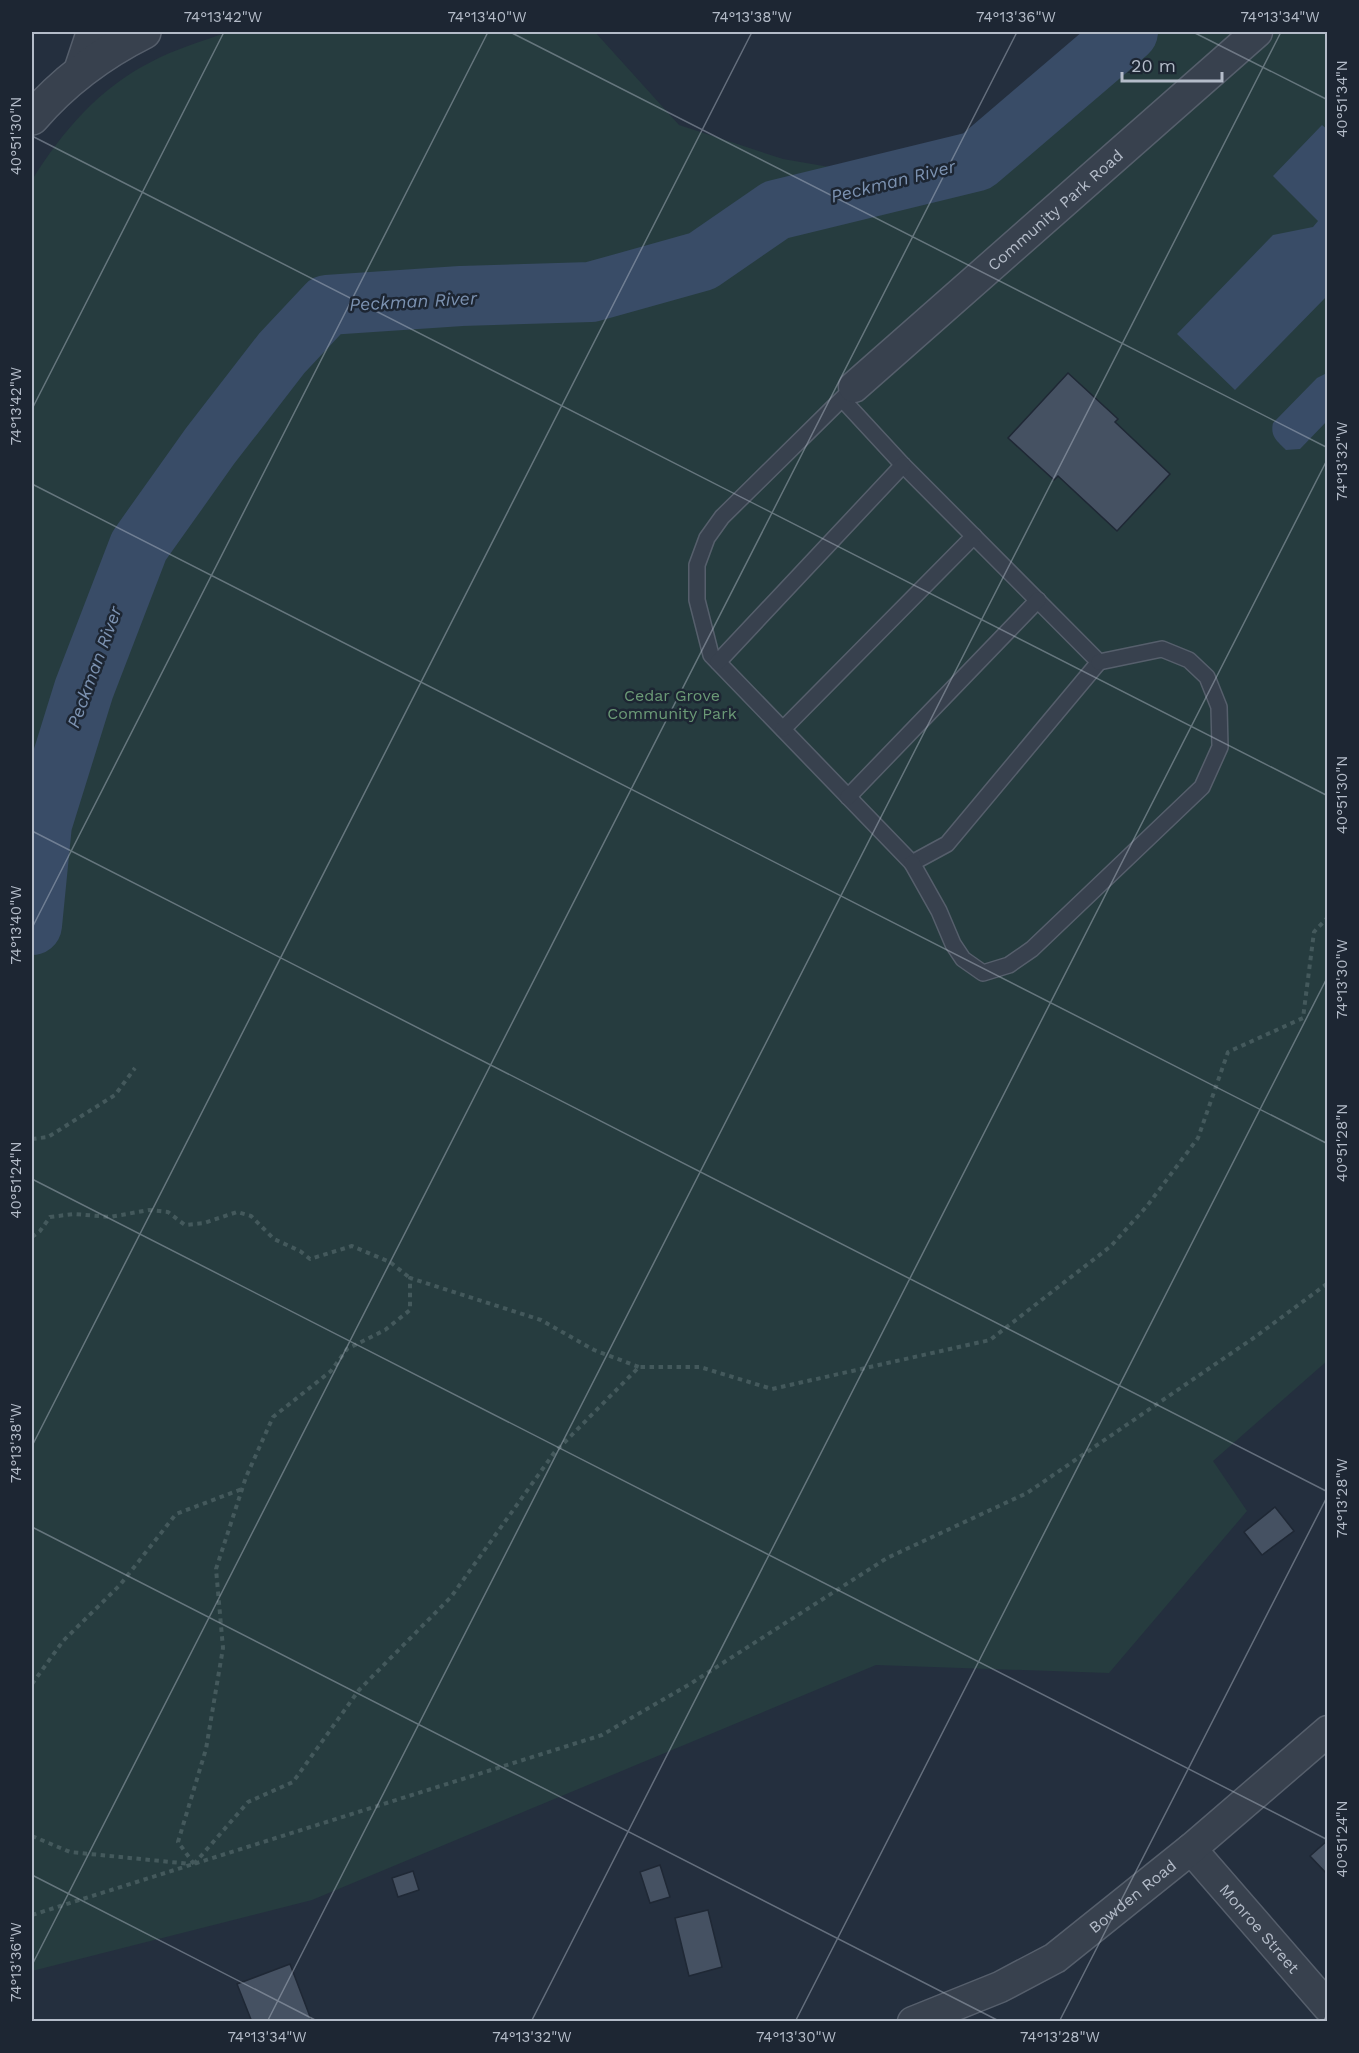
<svg xmlns="http://www.w3.org/2000/svg" width="1359" height="2053" font-family="'Work Sans',sans-serif">
<rect width="100%" height="100%" fill="#242f3e"/>
<path fill="#263c3f" d="M228,32H595L679,125L783,159L870,174L974,133L1093,32H1327V1361L1213,1461L1247,1511L1109,1673L876,1665L312,1900L32,1971V180C62,132 99,88 151,62C175,49 203,41 228,32Z"/>
<g fill="#394c67">
<path d="M1322,125L1328,130L1327,296L1235,390L1177,334L1273,235L1313,227L1318,221L1273,176Z"/>
<path d="M1325,374H1327V421L1300,449L1286,450C1277,441 1270,436 1273,423L1317,378Z"/>
</g>
<g fill="none" stroke-linecap="round" stroke-linejoin="round">
<path stroke="#394c67" stroke-width="60" d="M32,925L42,824L84,689L139,546L210,446L282,353L327,305L461,296L591,292L702,261L776,210L977,161L1128,32"/>
</g>
<g fill="#455162" stroke="#1f2835" stroke-width="1.5">
<path d="M1068,373L1118,419L1115,422L1170,474L1117,531L1058,476L1054,480L1008,438Z"/>
<path d="M1275,1507L1294,1531L1262,1555L1244,1532Z"/>
<path d="M1328,1840V1875L1310,1856Z"/>
<path d="M660,1865L670,1897L650,1903L640,1872Z"/>
<path d="M413,1871L419,1890L398,1897L392,1878Z"/>
<path d="M708,1910L722,1967L689,1976L675,1918Z"/>
<path d="M290,1964L312,2022H252L237,1984Z"/>
</g>
<g fill="none" stroke-linecap="round" stroke-linejoin="round">
<g stroke="#565f6c" stroke-width="18">
<g id="service">
<path d="M842,399L903,465L1099,662L947,844L912,863L711,655L697,600V565L707,538L722,517L854,387"/>
<path d="M718,662L903,465"/>
<path d="M783,729L974,536"/>
<path d="M848,797L1038,600"/>
<path d="M912,863L939,911L953,944L963,959L983,973L1009,965L1032,949L1202,787L1220,747L1219,707L1207,677L1189,660L1162,649L1099,662"/>
</g>
</g>
<g stroke="#565f6c" stroke-width="33">
<g id="minor">
<path d="M79,71L92,32"/>
<path id="s1" d="M854,387L1257,32"/>
<path id="s2" d="M1191,1849L1328,2007"/>
<path id="s3" d="M913,2022L1000,1987L1055,1958L1191,1849L1328,1731"/>
</g>
</g>
<g stroke="#565f6c" stroke-width="36">
<path id="tertiary" d="M32,118C64,81 100,54 144,32"/>
</g>
<g stroke="#44595c" stroke-width="4" stroke-dasharray="4.5 4.5" stroke-linecap="butt">
<path d="M32,1139L48,1137L115,1095L135,1068"/>
<path d="M32,1237L40,1231L50,1217L74,1214L110,1217L149,1210L168,1212L185,1225L204,1223L237,1212L251,1216L274,1239L300,1251L310,1259L352,1246L390,1262L410,1278"/>
<path d="M32,1684L63,1641L120,1585L176,1514L242,1489"/>
<path d="M32,1836L70,1852L191,1864"/>
<path d="M194,1864L248,1802L293,1782L359,1690L451,1597L554,1453L639,1367H700L772,1389L990,1340L1111,1246L1147,1206L1198,1138L1228,1052L1303,1018L1314,932L1328,917"/>
<path d="M194,1864L178,1842L206,1749L223,1648L216,1569L246,1477L273,1417L331,1371L347,1349L385,1330L410,1310V1278L541,1320L594,1350L639,1367"/>
<path d="M32,1915L602,1735L690,1684L887,1558L1027,1493L1255,1337L1328,1283"/>
</g>
<use href="#service" stroke="#38414e" stroke-width="15"/>
<use href="#minor" stroke="#38414e" stroke-width="30"/>
<use href="#tertiary" stroke="#38414e" stroke-width="33"/>
</g>
<path fill="none" stroke="#b4bcc9" stroke-width="1.5" stroke-opacity="0.45" d="M510,32L1328,448M1193,32L1328,100M32,136L1328,796M32,409L224,32M32,484L1328,1144M32,831L1328,1492M32,928L488,32M32,1179L1328,1840M32,1446L752,32M32,1527L1001,2022M32,1875L319,2022M32,1965L1017,32M267,2022L1281,32M531,2022L1328,458M795,2022L1328,976M1059,2022L1328,1495M1323,2022L1328,2013"/>
<g text-anchor="middle" dominant-baseline="central" stroke-width="5" stroke-linejoin="round" paint-order="stroke">
<g font-size="16" fill="#b4bcc9" stroke="#1d2633">
<text stroke="none"><textPath href="#s1" startOffset="268">Community Park Road</textPath></text>
<text stroke="none"><textPath href="#s3" startOffset="255">Bowden Road</textPath></text>
<text stroke="none"><textPath href="#s2" startOffset="105">Monroe Street</textPath></text>
</g>
<g font-size="16" fill="#6b9a76" stroke="#1d2633">
<text x="672" y="695">Cedar Grove<tspan x="672" dy="18">Community Park</tspan></text>
</g>
<g font-size="18" font-style="italic" fill="#7c92b1" stroke="#1d2633">
<text transform="translate(893 181) rotate(-14)">Peckman River</text>
<text transform="translate(413 301) rotate(-3)">Peckman River</text>
<text transform="translate(94 667) rotate(-70)">Peckman River</text>
</g>
</g>
<rect width="1359" height="2053" fill="none" stroke="#1d2633" stroke-width="66"/>
<path d="M1122 72v9h100v-9" fill="none" stroke="#b4bcc9" stroke-width="3"/>
<text x="1131" y="72" font-size="18" fill="#b4bcc9" stroke="#1d2633" stroke-width="4.5" paint-order="stroke">20 m</text>
<rect x="33" y="33" width="1293" height="1987" fill="none" stroke="#b4bcc9" stroke-width="2"/>
<g font-size="15" text-anchor="middle" fill="#b4bcc9">
<text x="223" y="22">74°13'42"W</text>
<text x="487" y="22">74°13'40"W</text>
<text x="752" y="22">74°13'38"W</text>
<text x="1016" y="22">74°13'36"W</text>
<text x="1280" y="22">74°13'34"W</text>
<text transform="translate(1342 99) rotate(-90)" y="5">40°51'34"N</text>
<text transform="translate(16 136) rotate(-90)" y="5">40°51'30"N</text>
<text transform="translate(16 406) rotate(-90)" y="5">74°13'42"W</text>
<text transform="translate(1342 461) rotate(-90)" y="5">74°13'32"W</text>
<text transform="translate(1342 795) rotate(-90)" y="5">40°51'30"N</text>
<text transform="translate(16 925) rotate(-90)" y="5">74°13'40"W</text>
<text transform="translate(1342 979) rotate(-90)" y="5">74°13'30"W</text>
<text transform="translate(1342 1143) rotate(-90)" y="5">40°51'28"N</text>
<text transform="translate(16 1180) rotate(-90)" y="5">40°51'24"N</text>
<text transform="translate(16 1443) rotate(-90)" y="5">74°13'38"W</text>
<text transform="translate(1342 1498) rotate(-90)" y="5">74°13'28"W</text>
<text transform="translate(1342 1839) rotate(-90)" y="5">40°51'24"N</text>
<text transform="translate(16 1962) rotate(-90)" y="5">74°13'36"W</text>
<text x="267" y="2042">74°13'34"W</text>
<text x="532" y="2042">74°13'32"W</text>
<text x="796" y="2042">74°13'30"W</text>
<text x="1060" y="2042">74°13'28"W</text>
</g>
</svg>
